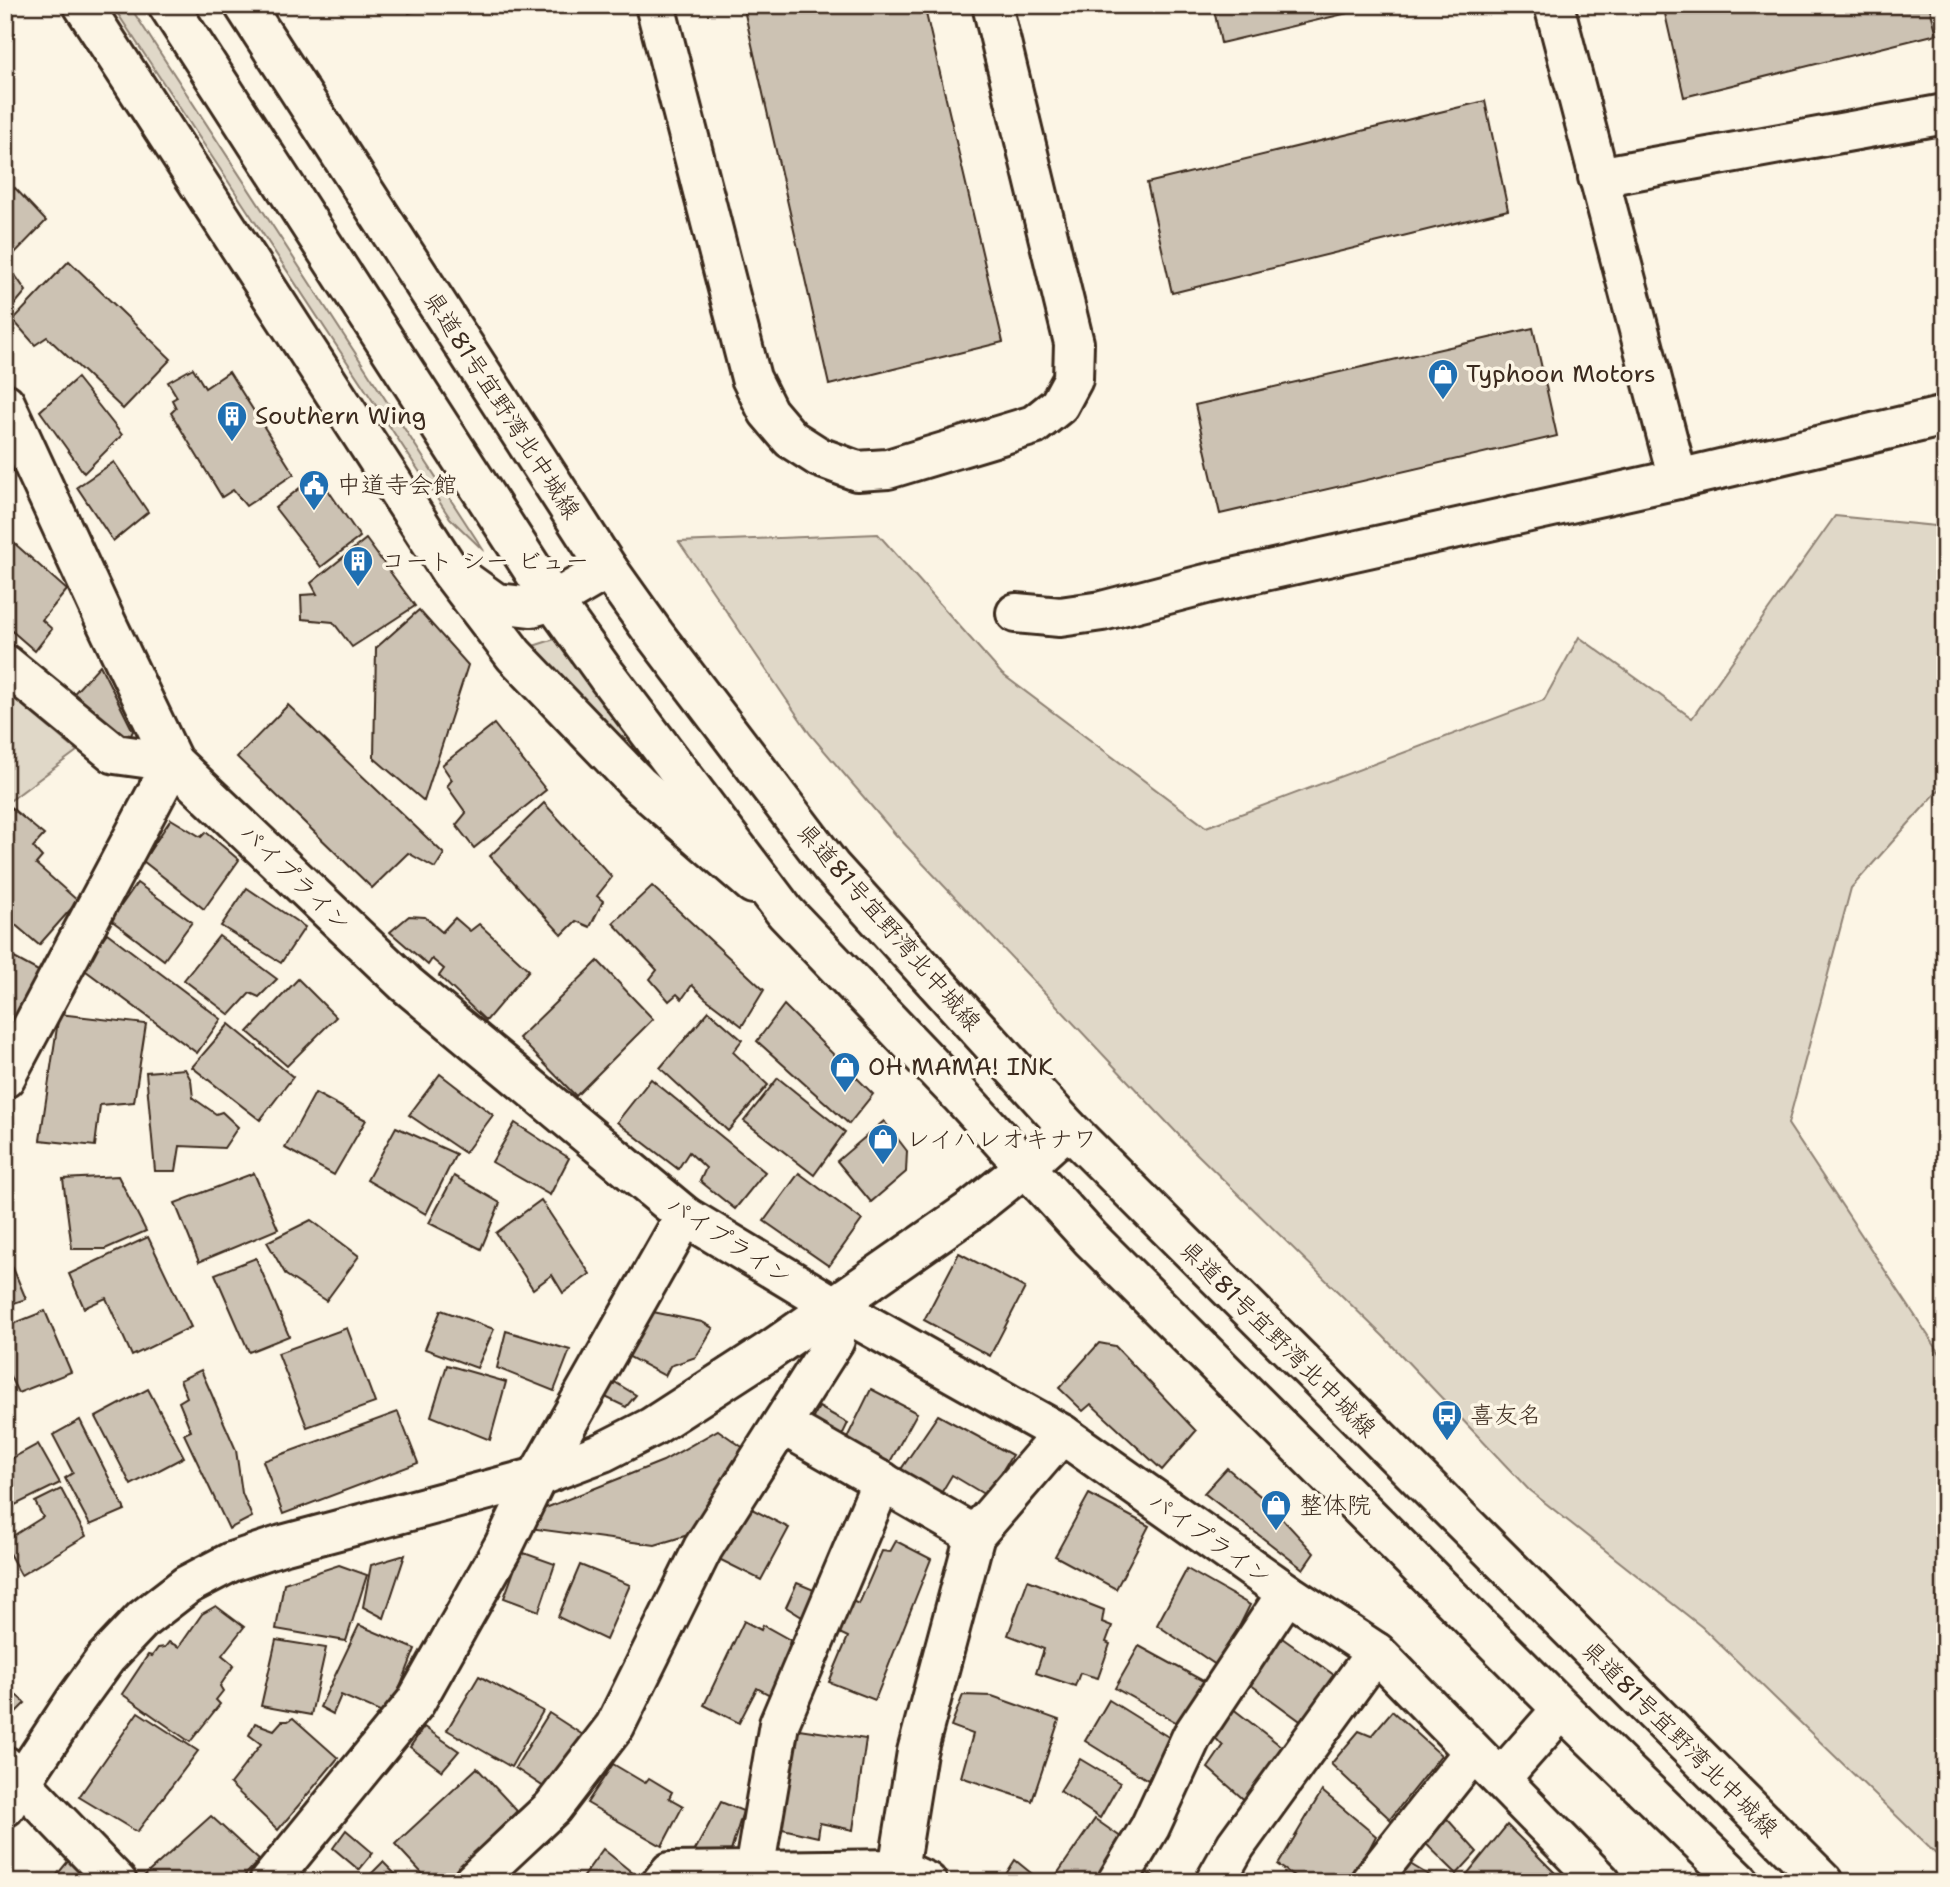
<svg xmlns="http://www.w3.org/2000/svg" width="1950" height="1887" font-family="'Shantell Sans','Klee One',sans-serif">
<rect width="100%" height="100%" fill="#fcf5e5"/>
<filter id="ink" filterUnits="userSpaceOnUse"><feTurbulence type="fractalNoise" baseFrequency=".0143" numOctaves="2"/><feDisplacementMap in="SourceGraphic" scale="14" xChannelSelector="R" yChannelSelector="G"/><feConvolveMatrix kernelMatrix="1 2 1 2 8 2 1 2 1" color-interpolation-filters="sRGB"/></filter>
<g filter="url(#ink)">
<g fill="#e0d8c8" stroke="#8e8173" stroke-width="2">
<path d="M112,5H129L484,551L450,518Z"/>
<path d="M1835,516L1945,527V783L1851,888L1788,1124L1945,1361V1863L1702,1627L1529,1490L1383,1336L1192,1149L896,835L810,734L679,542L878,534L1002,674L1206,827L1544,700L1579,637L1692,718Z"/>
<path d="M561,637L653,767L646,770L530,647Z"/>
<path d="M5,691L77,751L11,800L5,796Z"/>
</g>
<g fill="#ccc2b3" stroke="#3b2a1e" stroke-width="2">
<path d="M406,5H438L409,13Z"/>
<path d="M743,5H924L1003,342L829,385Z"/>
<path d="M1213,5H1382L1221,43Z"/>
<path d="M1663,5H1929L1937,34L1684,97Z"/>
<path d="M1485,101L1508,210L1172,293L1147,183Z"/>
<path d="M5,166L12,177L5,181Z"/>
<path d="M15,188L46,221L6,262L26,291L6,315L5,197Z"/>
<path d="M69,261L171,359L123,409L47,337L35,345L13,320Z"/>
<path d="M1533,328L1557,436L1220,514L1195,405Z"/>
<path d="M193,368L205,388L229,372L294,474L246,506L233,490L222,497L171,413L176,408L172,400L177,397L168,382Z"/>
<path d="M77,378L122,435L84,473L40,411Z"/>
<path d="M114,462L148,512L113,541L77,487Z"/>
<path d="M317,474L360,537L321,567L275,508Z"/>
<path d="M5,535L67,590L42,620L52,629L35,651L5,625Z"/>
<path d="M366,539L415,606L352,647L333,622L302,619L301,595L317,594L311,583Z"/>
<path d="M419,610L468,665L424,801L374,758L376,648Z"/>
<path d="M100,665L133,731L126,745L65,703Z"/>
<path d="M288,705L444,854L435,868L408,853L372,888L237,757Z"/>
<path d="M494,724L546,790L474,848L456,825L466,813L447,786L452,780L442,765Z"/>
<path d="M544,803L612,877L597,896L603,901L590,927L576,921L562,935L490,856Z"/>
<path d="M8,805L44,835L33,847L42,857L36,864L78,901L39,945L5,916V808Z"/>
<path d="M171,819L201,837L206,832L239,860L204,909L143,861Z"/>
<path d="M137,883L192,922L164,960L111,920Z"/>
<path d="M652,886L764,990L742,1026L705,998L692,985L682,999L677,994L669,1001L650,979L657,970L613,923Z"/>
<path d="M247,888L305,927L281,963L221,926Z"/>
<path d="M409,916L425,917L442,932L455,918L470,931L479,924L529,970L486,1021L439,976L444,969L432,959L428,965L390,932Z"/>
<path d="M107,933L221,1019L197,1053L82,968Z"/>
<path d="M219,936L277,979L259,997L250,993L230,1015L184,980Z"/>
<path d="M5,953L42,973L8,1037L5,1036Z"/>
<path d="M598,961L653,1019L576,1096L519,1038Z"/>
<path d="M298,979L336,1017L287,1066L248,1032Z"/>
<path d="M784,1005L873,1094L849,1124L757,1041Z"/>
<path d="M709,1011L742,1040L733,1052L768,1085L728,1131L660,1068Z"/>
<path d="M59,1014L146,1024L134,1102L100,1105L95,1146L40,1140Z"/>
<path d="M229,1024L293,1077L260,1120L192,1067Z"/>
<path d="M185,1069L191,1080L193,1098L216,1114L222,1112L238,1127L224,1148L180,1146L176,1171H155L146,1072Z"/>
<path d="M440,1074L493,1115L465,1153L409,1115Z"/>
<path d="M778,1078L845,1132L814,1175L744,1121Z"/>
<path d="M651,1079L765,1172L735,1209L700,1181L706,1168L689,1152L678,1169L617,1122Z"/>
<path d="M315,1093L366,1120L334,1175L285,1148Z"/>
<path d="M884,1121L907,1151L906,1172L871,1202L837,1161Z"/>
<path d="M515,1123L569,1158L550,1195L492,1162Z"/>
<path d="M396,1127L456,1154L426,1214L367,1180Z"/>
<path d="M254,1173L278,1229L199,1262L175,1203Z"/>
<path d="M799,1173L862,1220L829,1266L764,1221Z"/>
<path d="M118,1176L146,1231L105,1249H72L63,1179Z"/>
<path d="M454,1176L500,1203L481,1249L429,1223Z"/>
<path d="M541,1200L590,1274L563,1293L552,1275L533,1289L496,1233Z"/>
<path d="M311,1220L359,1256L326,1301L286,1275L267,1242Z"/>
<path d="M148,1237L191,1327L132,1356L106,1298L84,1308L69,1274Z"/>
<path d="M5,1249L26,1299L5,1306Z"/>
<path d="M959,1253L1025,1288L990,1356L924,1320Z"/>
<path d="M256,1258L289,1336L249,1352L215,1274Z"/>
<path d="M441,1310L494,1329L477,1368L425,1349Z"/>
<path d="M45,1311L71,1372L18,1393L5,1366V1327Z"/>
<path d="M648,1311L702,1322L713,1328L696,1357L670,1366L665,1376L620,1352Z"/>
<path d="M347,1328L375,1403L307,1427L278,1353Z"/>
<path d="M506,1331L570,1350L554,1391L497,1368Z"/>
<path d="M1099,1343L1115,1346L1196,1431L1162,1470L1091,1404L1083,1411L1059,1388Z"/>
<path d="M447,1365L506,1382L490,1440L431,1416Z"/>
<path d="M201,1370L236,1450L242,1493L252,1517L229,1529L184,1434L191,1431L179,1402L187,1397L180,1380Z"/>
<path d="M608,1378L636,1395L626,1407L599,1394Z"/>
<path d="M148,1389L184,1457L131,1485L96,1417Z"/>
<path d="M871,1389L917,1413L885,1471L842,1448Z"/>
<path d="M819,1407L848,1423L835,1450L806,1430Z"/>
<path d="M398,1412L418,1463L283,1514L263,1461Z"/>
<path d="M938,1415L1012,1455L987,1496L952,1475L934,1505L893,1481Z"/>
<path d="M80,1420L125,1510L90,1525L65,1478L73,1473L53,1435Z"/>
<path d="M718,1430L745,1449L703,1519L688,1535L655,1545L529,1528L533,1513L663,1461Z"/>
<path d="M38,1444L60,1483L5,1510V1462Z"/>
<path d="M1227,1468L1265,1500L1314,1553L1303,1569L1204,1493Z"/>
<path d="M61,1489L86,1536L21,1575L5,1546V1541L43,1517L35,1502Z"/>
<path d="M1089,1494L1149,1526L1116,1589L1055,1556Z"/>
<path d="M748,1507L789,1528L761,1580L719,1559Z"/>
<path d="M896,1541L931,1559L875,1700L829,1682L848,1637L833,1630L847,1599L859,1604L882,1551L890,1552Z"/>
<path d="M521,1552L555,1564L539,1611L504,1598Z"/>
<path d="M405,1555L384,1618L363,1607L371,1565Z"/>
<path d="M339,1565L367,1575L346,1641L276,1629L284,1583Z"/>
<path d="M580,1565L630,1585L606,1640L558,1617Z"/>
<path d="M1187,1569L1250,1605L1219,1667L1157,1625Z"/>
<path d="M1028,1580L1104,1610L1102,1622L1112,1626L1106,1642L1110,1644L1098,1678L1080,1673L1075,1686L1036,1673L1044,1649L1008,1635Z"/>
<path d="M797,1583L821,1593L810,1622L786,1607Z"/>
<path d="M216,1606L244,1627L222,1655L234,1665L220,1686L223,1691L216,1700L220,1704L190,1742L122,1694L148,1655L152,1656L158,1648L165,1647L169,1642L179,1647L202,1614Z"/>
<path d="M744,1621L761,1630L763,1625L790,1640L789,1644L795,1646L770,1695L757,1688L739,1723L704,1705Z"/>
<path d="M359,1625L415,1649L389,1716L341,1695L333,1714L320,1707Z"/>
<path d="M1275,1633L1334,1675L1303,1723L1243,1679Z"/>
<path d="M276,1640L326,1648L311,1715L261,1706Z"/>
<path d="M1139,1646L1207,1683L1183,1726L1115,1688Z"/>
<path d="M479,1676L543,1711L511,1767L447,1730Z"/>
<path d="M5,1685L25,1703L5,1723Z"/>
<path d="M963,1695L992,1696L1059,1720L1032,1801L961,1777L973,1734L951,1726Z"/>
<path d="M1109,1700L1170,1738L1148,1780L1085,1741Z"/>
<path d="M1232,1708L1286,1750L1249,1804L1208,1768L1223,1746L1210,1732Z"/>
<path d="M1392,1711L1441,1755L1390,1819L1331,1764L1359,1731L1371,1736Z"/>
<path d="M138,1712L198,1751L137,1832L79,1797Z"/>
<path d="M549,1713L583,1735L550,1791L515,1768Z"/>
<path d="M293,1718L338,1758L278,1830L230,1784L261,1744L249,1735L255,1723L274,1730L282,1721H288Z"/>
<path d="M424,1727L459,1751L442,1771L410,1747Z"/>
<path d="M799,1729L866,1739L853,1830L820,1823L818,1837L778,1828Z"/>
<path d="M1080,1759L1120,1783L1100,1818L1060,1791Z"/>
<path d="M613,1764L645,1783L649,1778L672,1792L669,1798L683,1806L662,1846L587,1803Z"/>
<path d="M477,1768L517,1811L447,1882H430L395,1844Z"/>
<path d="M1322,1791L1376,1836L1352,1882H1303L1278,1865Z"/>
<path d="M721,1802L743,1811L728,1861L693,1854Z"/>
<path d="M1440,1811L1477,1852L1457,1874L1417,1835Z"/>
<path d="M211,1816L259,1860L239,1882H145L142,1878Z"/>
<path d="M1095,1819L1125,1840L1097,1882H1056L1053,1880Z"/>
<path d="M1507,1825L1556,1874L1551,1882H1467L1463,1879Z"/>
<path d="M346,1830L373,1853L359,1870L333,1848Z"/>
<path d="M603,1849L639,1878L637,1882H579Z"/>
<path d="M1400,1858L1435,1879L1434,1882H1384Z"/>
<path d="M69,1860L92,1882H51Z"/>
<path d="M1015,1860L1042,1882H1001Z"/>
<path d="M383,1862L402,1881L409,1878L413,1882H363Z"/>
<path d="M1137,1868L1166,1882H1129Z"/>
</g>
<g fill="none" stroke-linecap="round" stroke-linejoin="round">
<g stroke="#3b2a1e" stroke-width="44">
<g id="minor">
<path d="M83,5L450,571L514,655L638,784L753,884"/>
<path d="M655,5L751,378L768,412L791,439L819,457L857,471L888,469L1034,425L1059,405L1073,379L1074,343L992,5"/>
<path d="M1554,5L1678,479"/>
<path d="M1598,177L1945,114"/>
<path d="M5,403L104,618L173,762L406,984L685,1216L834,1306L1062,1434L1287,1593L1376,1652L1601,1882"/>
<path d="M464,580L496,603L532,607L553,601L608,569"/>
<path d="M1016,613L1060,617L1102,611L1206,584L1678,479L1945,416"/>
<path d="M5,664L115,754L173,762L5,1078"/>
<path d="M783,1425L975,1535"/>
<path d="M5,1766L117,1882"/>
<path d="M1501,1778L1562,1709"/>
<path d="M5,1807L77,1698L106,1658L143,1619L187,1585L231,1562L282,1545L537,1477L603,1452L652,1427L768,1352L971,1210L1025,1167L1068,1128"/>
<path d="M269,1882L415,1703L504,1545L537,1477L685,1216"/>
<path d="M473,1882L553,1807L615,1726L703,1548L835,1340L834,1306"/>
<path d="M662,1882L670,1872L899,1869L927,1882"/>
<path d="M755,1882L754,1871L779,1724L882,1481"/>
<path d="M896,1882L917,1752L975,1535L1062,1434"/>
<path d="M1117,1882L1150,1827L1192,1736L1287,1593"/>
<path d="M1215,1882L1236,1845L1376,1652"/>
<path d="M1370,1882L1473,1752"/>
</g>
</g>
<g stroke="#3b2a1e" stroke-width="44">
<g id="major">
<path d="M168,5L553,601L607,676L785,912L960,1095L1091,1239L1562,1709L1740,1882"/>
<path d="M244,5L608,569L655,635L831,867L1068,1128L1824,1882"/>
</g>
</g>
<use href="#minor" stroke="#fcf5e5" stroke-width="38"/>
<use href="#major" stroke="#fcf5e5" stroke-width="38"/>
</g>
</g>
<defs>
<g id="shop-pin" transform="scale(1.575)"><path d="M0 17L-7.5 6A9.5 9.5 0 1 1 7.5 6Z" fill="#1f6fb2" stroke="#fcf5e5"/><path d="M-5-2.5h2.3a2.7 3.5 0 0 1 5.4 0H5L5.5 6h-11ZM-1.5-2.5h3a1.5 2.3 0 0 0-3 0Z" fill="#fff"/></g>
<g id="building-pin" transform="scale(1.575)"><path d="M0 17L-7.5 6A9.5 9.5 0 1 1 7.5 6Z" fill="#1f6fb2" stroke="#fcf5e5"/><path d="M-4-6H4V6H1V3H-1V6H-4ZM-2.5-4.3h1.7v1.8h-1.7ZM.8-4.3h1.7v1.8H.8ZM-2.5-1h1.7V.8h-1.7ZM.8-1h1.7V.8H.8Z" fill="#fff"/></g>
<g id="civic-pin" transform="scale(1.575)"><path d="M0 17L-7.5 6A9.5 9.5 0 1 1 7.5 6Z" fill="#1f6fb2" stroke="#fcf5e5"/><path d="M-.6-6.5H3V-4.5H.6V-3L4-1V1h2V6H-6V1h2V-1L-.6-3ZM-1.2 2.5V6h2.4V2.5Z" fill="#fff"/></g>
<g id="bus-pin" transform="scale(1.575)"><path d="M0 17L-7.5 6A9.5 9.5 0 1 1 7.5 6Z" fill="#1f6fb2" stroke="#fcf5e5"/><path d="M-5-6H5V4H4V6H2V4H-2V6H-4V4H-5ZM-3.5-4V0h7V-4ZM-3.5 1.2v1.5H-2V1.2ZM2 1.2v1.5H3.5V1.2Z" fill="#fff"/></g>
</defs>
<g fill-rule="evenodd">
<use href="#shop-pin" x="1443" y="374"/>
<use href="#building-pin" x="232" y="416"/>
<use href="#civic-pin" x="314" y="485"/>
<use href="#building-pin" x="358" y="561"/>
<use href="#shop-pin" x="845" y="1067"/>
<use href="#shop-pin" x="883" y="1139"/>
<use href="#bus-pin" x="1447" y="1415"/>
<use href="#shop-pin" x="1276" y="1505"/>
</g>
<g text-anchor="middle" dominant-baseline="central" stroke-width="7" stroke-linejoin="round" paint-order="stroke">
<g font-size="24" fill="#3b2a1e" stroke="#fcf5e5" text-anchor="start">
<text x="1466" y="374">Typhoon Motors</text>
<text x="255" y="416">Southern Wing</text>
<text x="337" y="485">中道寺会館</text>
<text x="381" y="561">コート シー ビュー</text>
<text x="868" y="1067">OH MAMA! INK</text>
<text x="906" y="1139">レイハレオキナワ</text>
<text x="1470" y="1415">喜友名</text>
<text x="1299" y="1505">整体院</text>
</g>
<g font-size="24" fill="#3b2a1e" stroke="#fcf5e5">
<text transform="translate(502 405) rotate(57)">県道81号宜野湾北中城線</text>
<text transform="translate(295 878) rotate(44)">パイプライン</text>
<text transform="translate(889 927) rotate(49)">県道81号宜野湾北中城線</text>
<text transform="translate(729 1241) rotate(33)">パイプライン</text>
<text transform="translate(1278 1339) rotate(45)">県道81号宜野湾北中城線</text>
<text transform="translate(1210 1539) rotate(35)">パイプライン</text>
<text transform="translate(1680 1739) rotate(45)">県道81号宜野湾北中城線</text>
</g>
</g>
<rect width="1950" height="1887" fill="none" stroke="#fcf5e5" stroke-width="28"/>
<rect x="14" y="14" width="1922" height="1859" fill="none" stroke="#3b2a1e" stroke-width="2.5" filter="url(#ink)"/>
</svg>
